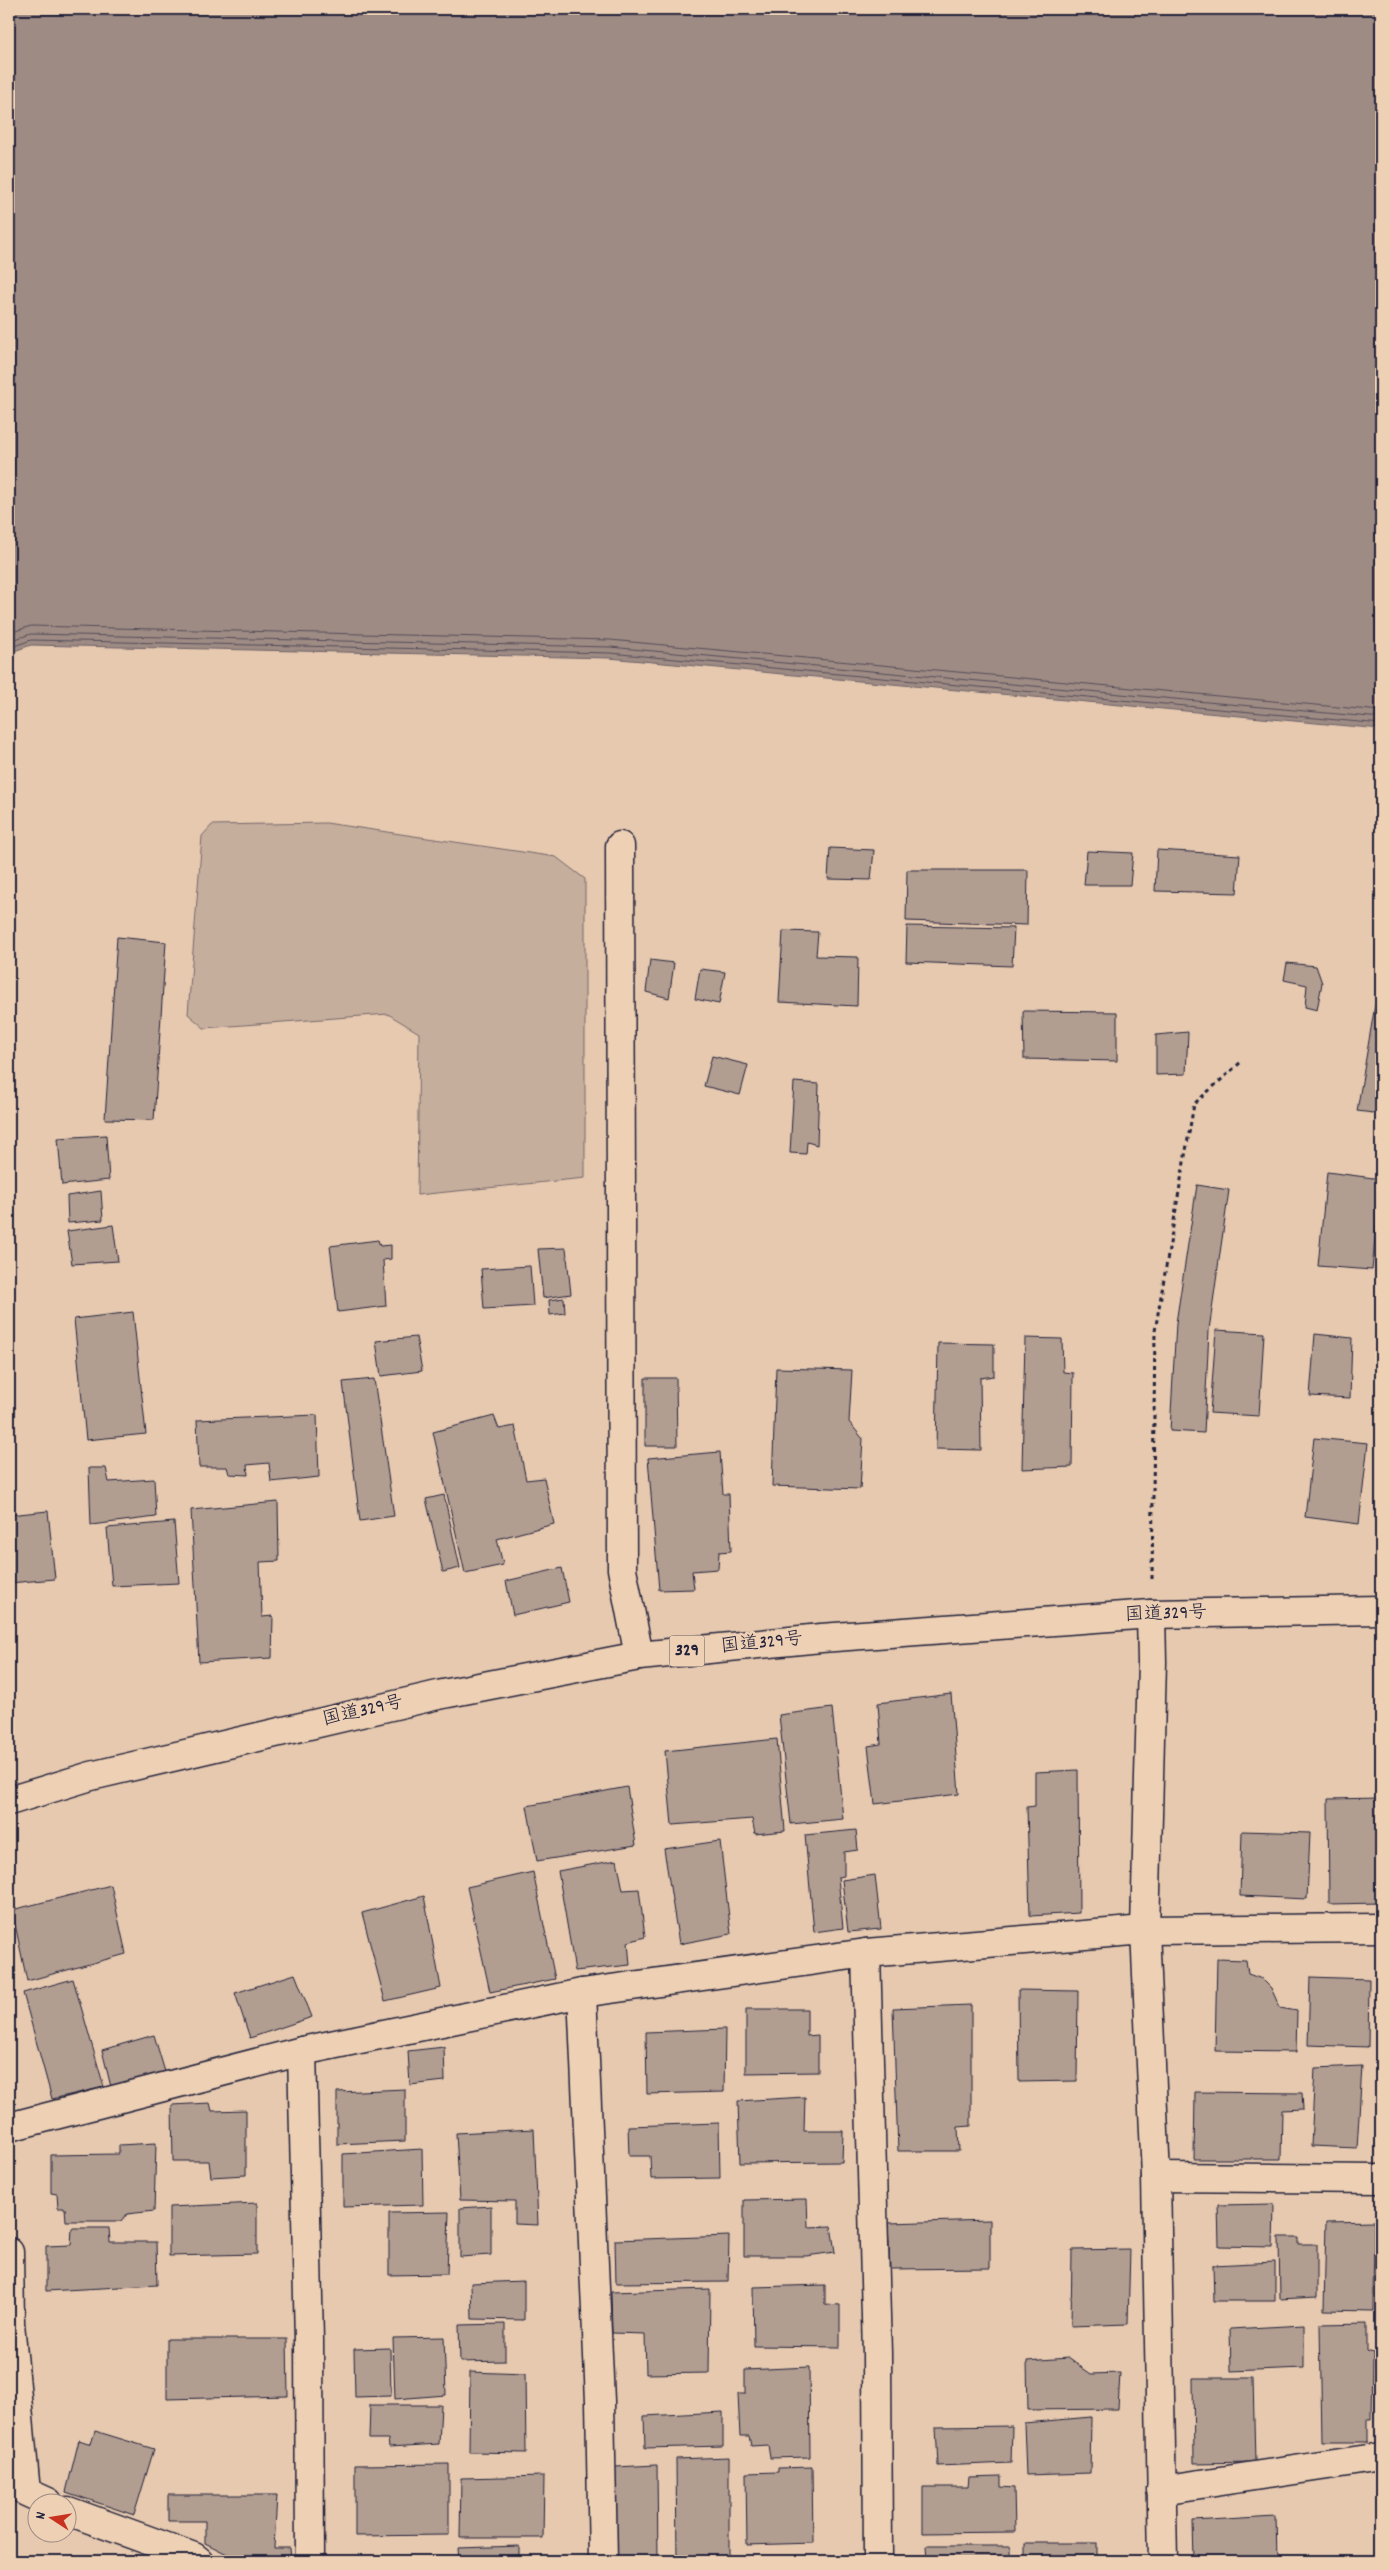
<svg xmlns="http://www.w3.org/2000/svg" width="1390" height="2570" font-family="Dekko,'Klee One',sans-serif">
<rect width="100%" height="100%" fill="#e6c9af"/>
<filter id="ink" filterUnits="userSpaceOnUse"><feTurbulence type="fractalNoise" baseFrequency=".02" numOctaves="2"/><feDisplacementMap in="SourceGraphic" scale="10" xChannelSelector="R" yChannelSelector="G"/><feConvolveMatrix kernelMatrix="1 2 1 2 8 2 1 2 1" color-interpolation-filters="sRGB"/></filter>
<g filter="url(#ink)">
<path fill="#c6ae9c" stroke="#74686c" d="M326,823L556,857L585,879V1178L417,1195L419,1033L388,1014L204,1028L188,1014L202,836L212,825Z"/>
<path fill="#9e8b84" stroke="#6c6167" d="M9,9H1381V729L609,658L31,645L9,653Z"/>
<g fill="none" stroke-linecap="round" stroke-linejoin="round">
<g stroke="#544c58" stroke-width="1">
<path d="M9,633L31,626L610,640L1381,711"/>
<path d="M9,641L31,634L610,647L1381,718"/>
<path d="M9,648L31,640L610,653L1381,724"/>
</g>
</g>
<g fill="#b29d91" stroke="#22223b">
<path d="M830,848L874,850L871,880L828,879Z"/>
<path d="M1157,850L1240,855L1237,893L1155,891Z"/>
<path d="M1087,851L1133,853L1130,885H1084Z"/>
<path d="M907,870H1028L1027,925L906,921Z"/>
<path d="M907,926L1014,928L1012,966L906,962Z"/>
<path d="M783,931L818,932L816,956L858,957L857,1006L779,1002Z"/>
<path d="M117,937L166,942L154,1120L105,1119Z"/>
<path d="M650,960L674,963L669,998L646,992Z"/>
<path d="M1287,963L1316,966L1322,983L1317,1010L1305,1007L1307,985L1284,980Z"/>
<path d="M700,969L725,972L719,1004L695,999Z"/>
<path d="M1375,1005L1381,1006V1114L1357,1111Z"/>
<path d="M1023,1011L1117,1012V1061L1024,1059Z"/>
<path d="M1188,1032L1186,1074L1156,1075V1035Z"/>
<path d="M712,1056L748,1065L740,1095L704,1086Z"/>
<path d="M794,1082L819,1084L817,1145L807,1142L806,1154L790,1153Z"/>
<path d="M106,1135L109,1180L62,1185L58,1138Z"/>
<path d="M1327,1172L1381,1179L1372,1270L1318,1266Z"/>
<path d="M1197,1185L1229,1190L1209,1330L1204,1433L1170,1431L1176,1323Z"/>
<path d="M101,1191L103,1220L68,1223L67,1196Z"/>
<path d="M113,1225L118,1261L72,1264L67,1231Z"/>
<path d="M378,1240L380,1246L391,1245V1259L383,1260L386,1306L338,1312L330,1246Z"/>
<path d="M566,1248L571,1294L543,1298L538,1249Z"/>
<path d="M530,1266L533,1306L484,1309L481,1269Z"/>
<path d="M564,1298L565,1313L550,1315L549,1300Z"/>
<path d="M133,1312L146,1434L86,1440L74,1319Z"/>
<path d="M1216,1330L1264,1333L1259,1416L1210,1413Z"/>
<path d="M1315,1334L1352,1338L1350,1398L1310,1396Z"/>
<path d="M416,1337L422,1371L381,1376L376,1341Z"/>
<path d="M1025,1338L1062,1339L1063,1372L1073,1373L1072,1467L1022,1469Z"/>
<path d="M938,1343L994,1344V1376L980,1378L981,1450L936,1449Z"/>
<path d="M776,1368L852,1370L849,1422L863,1439L860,1489L772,1486Z"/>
<path d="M645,1378H676L677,1446H645Z"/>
<path d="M374,1379L394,1516L360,1521L343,1382Z"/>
<path d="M317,1415L319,1477L271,1482L269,1463L247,1465L248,1475L229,1474L227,1467H199L197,1420Z"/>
<path d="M494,1416L499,1429L515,1426L526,1480L544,1478L554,1524L497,1539L503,1565L465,1573L433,1432Z"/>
<path d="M1314,1438L1368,1443L1359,1524L1305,1517Z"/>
<path d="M720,1452L723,1494H729L731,1551L719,1552L718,1569L692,1571L694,1589L659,1590L648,1458Z"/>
<path d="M89,1468H106L109,1482L154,1479L156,1517L91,1525Z"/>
<path d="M444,1495L460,1568L443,1572L426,1499Z"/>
<path d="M278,1502L279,1561L260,1562L262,1617L273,1616L272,1658L199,1662L191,1510Z"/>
<path d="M48,1511L55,1579L9,1583V1515Z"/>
<path d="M174,1522L179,1583L112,1586L107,1528Z"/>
<path d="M562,1568L569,1602L513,1615L506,1581Z"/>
<path d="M951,1694L959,1794L875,1804L868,1746L881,1744L878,1703Z"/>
<path d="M832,1708L843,1819L791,1824L779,1715Z"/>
<path d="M777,1739L785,1831L755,1834L752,1819L672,1825L665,1751Z"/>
<path d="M1078,1770L1079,1913L1030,1916L1027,1807L1035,1806V1772Z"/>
<path d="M627,1787L636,1845L537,1861L527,1806Z"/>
<path d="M1381,1798V1903L1329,1904L1328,1799Z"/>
<path d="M856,1830L858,1850L844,1852V1876L838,1877L843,1928L814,1932L805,1835Z"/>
<path d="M1242,1831L1310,1833L1307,1899L1240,1896Z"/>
<path d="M720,1841L731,1934L679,1944L664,1849Z"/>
<path d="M617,1860L623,1890L639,1889L645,1937L628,1942L630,1965L575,1971L558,1871Z"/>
<path d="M533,1872L555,1979L490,1992L467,1887Z"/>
<path d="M875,1875L881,1929L848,1932L842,1880Z"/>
<path d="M111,1885L126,1954L27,1981L12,1910Z"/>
<path d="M424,1896L441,1988L385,2001L362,1913Z"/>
<path d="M1217,1959L1246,1960L1248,1974L1262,1979L1271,1988L1280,2008L1297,2011L1296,2052L1215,2051Z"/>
<path d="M295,1974L312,2017L250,2038L235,1993Z"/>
<path d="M1310,1977L1369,1979L1368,2047L1308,2045Z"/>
<path d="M73,1979L104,2087L52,2099L23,1993Z"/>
<path d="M1018,1990L1078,1991L1077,2081L1019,2082Z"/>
<path d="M971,2005V2126L958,2127L959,2151H898L893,2008Z"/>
<path d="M746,2009H807V2036L818,2035V2072L746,2073Z"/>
<path d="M725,2029L724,2092L647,2094L646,2032Z"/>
<path d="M154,2035L165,2072L111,2087L102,2050Z"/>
<path d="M444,2047L445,2081L410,2085L408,2051Z"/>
<path d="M1362,2066L1357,2148L1311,2146L1315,2068Z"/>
<path d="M405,2089V2141L337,2144V2092Z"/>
<path d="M1195,2092L1302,2093L1303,2109L1282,2110L1281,2159H1194Z"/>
<path d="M805,2097L804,2131H843L842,2162L740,2163L738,2101Z"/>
<path d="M210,2103L212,2111L246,2110V2175L211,2177L209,2161H173L172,2105Z"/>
<path d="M719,2123L720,2178L651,2179L650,2156H629L628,2126Z"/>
<path d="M534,2129L538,2225L515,2224V2201L460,2200L456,2133Z"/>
<path d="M156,2143L154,2211L127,2214L122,2221H66L65,2208H58L57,2194L51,2193V2155L119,2154V2145Z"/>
<path d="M422,2149L423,2205L343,2207V2154Z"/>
<path d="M807,2199L808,2227L831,2226L835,2252L806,2256H744V2200Z"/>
<path d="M257,2203V2254L169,2256V2207Z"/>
<path d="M1274,2204L1273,2247L1219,2246L1218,2205Z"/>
<path d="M491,2206V2255L460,2257V2208Z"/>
<path d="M449,2212L447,2274L389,2275V2213Z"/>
<path d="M990,2220V2268L890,2269L888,2223Z"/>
<path d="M1374,2221L1373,2311L1324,2310L1326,2222Z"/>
<path d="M72,2228H109L110,2242H156L157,2285L46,2291V2246L71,2245Z"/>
<path d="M729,2236L728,2282L616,2283L615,2240Z"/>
<path d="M1279,2237H1298V2244H1317V2297L1280,2299Z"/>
<path d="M1130,2249L1128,2324L1071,2326L1072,2250Z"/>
<path d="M1275,2262V2301H1214L1213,2265Z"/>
<path d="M524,2281V2320L472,2319L471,2283Z"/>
<path d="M825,2285V2304L840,2305V2347L754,2346L753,2287Z"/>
<path d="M710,2289L709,2373L646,2374L645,2334L612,2333L611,2292Z"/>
<path d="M1367,2323V2351L1373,2353L1372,2419H1368V2442H1322L1320,2324Z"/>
<path d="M505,2324V2361L460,2362L459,2325Z"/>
<path d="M1304,2325V2368L1231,2371L1230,2329Z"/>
<path d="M444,2337L446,2395L395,2399L393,2338Z"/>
<path d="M167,2339H287L288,2396L167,2399Z"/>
<path d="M390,2348L391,2396L355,2397L354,2349Z"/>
<path d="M1068,2358L1091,2374L1120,2373L1118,2409L1028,2410L1027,2361Z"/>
<path d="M809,2367L810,2457L770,2458L768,2445L751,2446L749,2436H740L738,2394H745V2370Z"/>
<path d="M470,2372L525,2374L526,2453L469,2452Z"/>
<path d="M1193,2378H1253L1255,2462L1194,2463Z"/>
<path d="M370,2405H441L439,2444L389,2447L388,2439H369Z"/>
<path d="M723,2412V2446L645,2448L644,2416Z"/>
<path d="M1091,2417L1090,2473L1026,2475L1024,2423Z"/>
<path d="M1012,2426L1011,2463L938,2466L936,2427Z"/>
<path d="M95,2431L154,2449L134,2515L66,2492L79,2440L91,2444Z"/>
<path d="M729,2457V2557L677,2558L676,2459Z"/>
<path d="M449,2464V2535L355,2536V2465Z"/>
<path d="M657,2465L658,2561H616L615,2467Z"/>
<path d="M812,2467L813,2543L747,2545L746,2473L778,2472V2468Z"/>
<path d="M544,2476L543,2538H460L461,2478Z"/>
<path d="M1001,2476V2487L1014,2488L1015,2532L923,2533V2487H968L969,2477Z"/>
<path d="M168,2495H277L274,2548H290L291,2561H241L205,2543V2521H168Z"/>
<path d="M1276,2516L1277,2561H1194L1193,2521Z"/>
<rect x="1025" y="2543" width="72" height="18"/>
<path d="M519,2546V2561H459L458,2548Z"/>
<path d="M927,2546H1010V2561H928Z"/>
</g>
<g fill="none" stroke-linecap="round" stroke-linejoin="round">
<g stroke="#22223b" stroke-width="31">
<g id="street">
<path d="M620,846L622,1569L639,1656"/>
<path d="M1151,1614L1152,1662L1145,1930L1156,2177L1163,2561"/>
<path d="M866,1953L877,2353L878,2561"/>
<path d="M582,1993L600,2401L603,2561"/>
<path d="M302,2051L309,2340L310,2561"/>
<path d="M9,2127L302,2051L582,1993L866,1953L1145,1930L1381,1928"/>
<path d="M1156,2177L1381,2179"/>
<path d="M9,2252L10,2323L26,2492L48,2502"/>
<path d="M1161,2490L1381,2457"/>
<path d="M68,2511L194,2557L199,2561"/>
</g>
</g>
<g stroke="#22223b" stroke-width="31">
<path id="highway" d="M9,1801L91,1776L438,1695L639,1656L821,1638L1151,1614L1381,1610"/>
</g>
<path stroke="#22223b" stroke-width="3" stroke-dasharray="4 4" stroke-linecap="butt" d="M1152,1579L1155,1331L1194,1104L1241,1062"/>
<use href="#street" stroke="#eed0b4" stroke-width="28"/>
<use href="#highway" stroke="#eed0b4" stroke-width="28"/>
</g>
</g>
<g text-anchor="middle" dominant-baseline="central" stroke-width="5" stroke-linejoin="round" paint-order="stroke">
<rect fill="#eed0b4" stroke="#5f565f" stroke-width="1" x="669.5" y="1635.5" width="35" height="31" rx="4"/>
<g font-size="18" font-weight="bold" fill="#22223b">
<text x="687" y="1651">329</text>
</g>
<g font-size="19" fill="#22223b" stroke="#eed0b4">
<text transform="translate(1166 1615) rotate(-2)">国道329号</text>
<text transform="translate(762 1644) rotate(-6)">国道329号</text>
<text transform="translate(363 1712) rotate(-13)">国道329号</text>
</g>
</g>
<rect width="1390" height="2570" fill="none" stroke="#eed0b4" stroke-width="30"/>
<rect x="15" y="15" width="1360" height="2540" fill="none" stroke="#22223b" stroke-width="2" filter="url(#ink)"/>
<g transform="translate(52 2518) rotate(282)"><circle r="24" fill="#eed0b4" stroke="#9c8a84"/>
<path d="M0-4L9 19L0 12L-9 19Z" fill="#c8321e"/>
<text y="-8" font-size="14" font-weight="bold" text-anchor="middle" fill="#22223b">N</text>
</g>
</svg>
